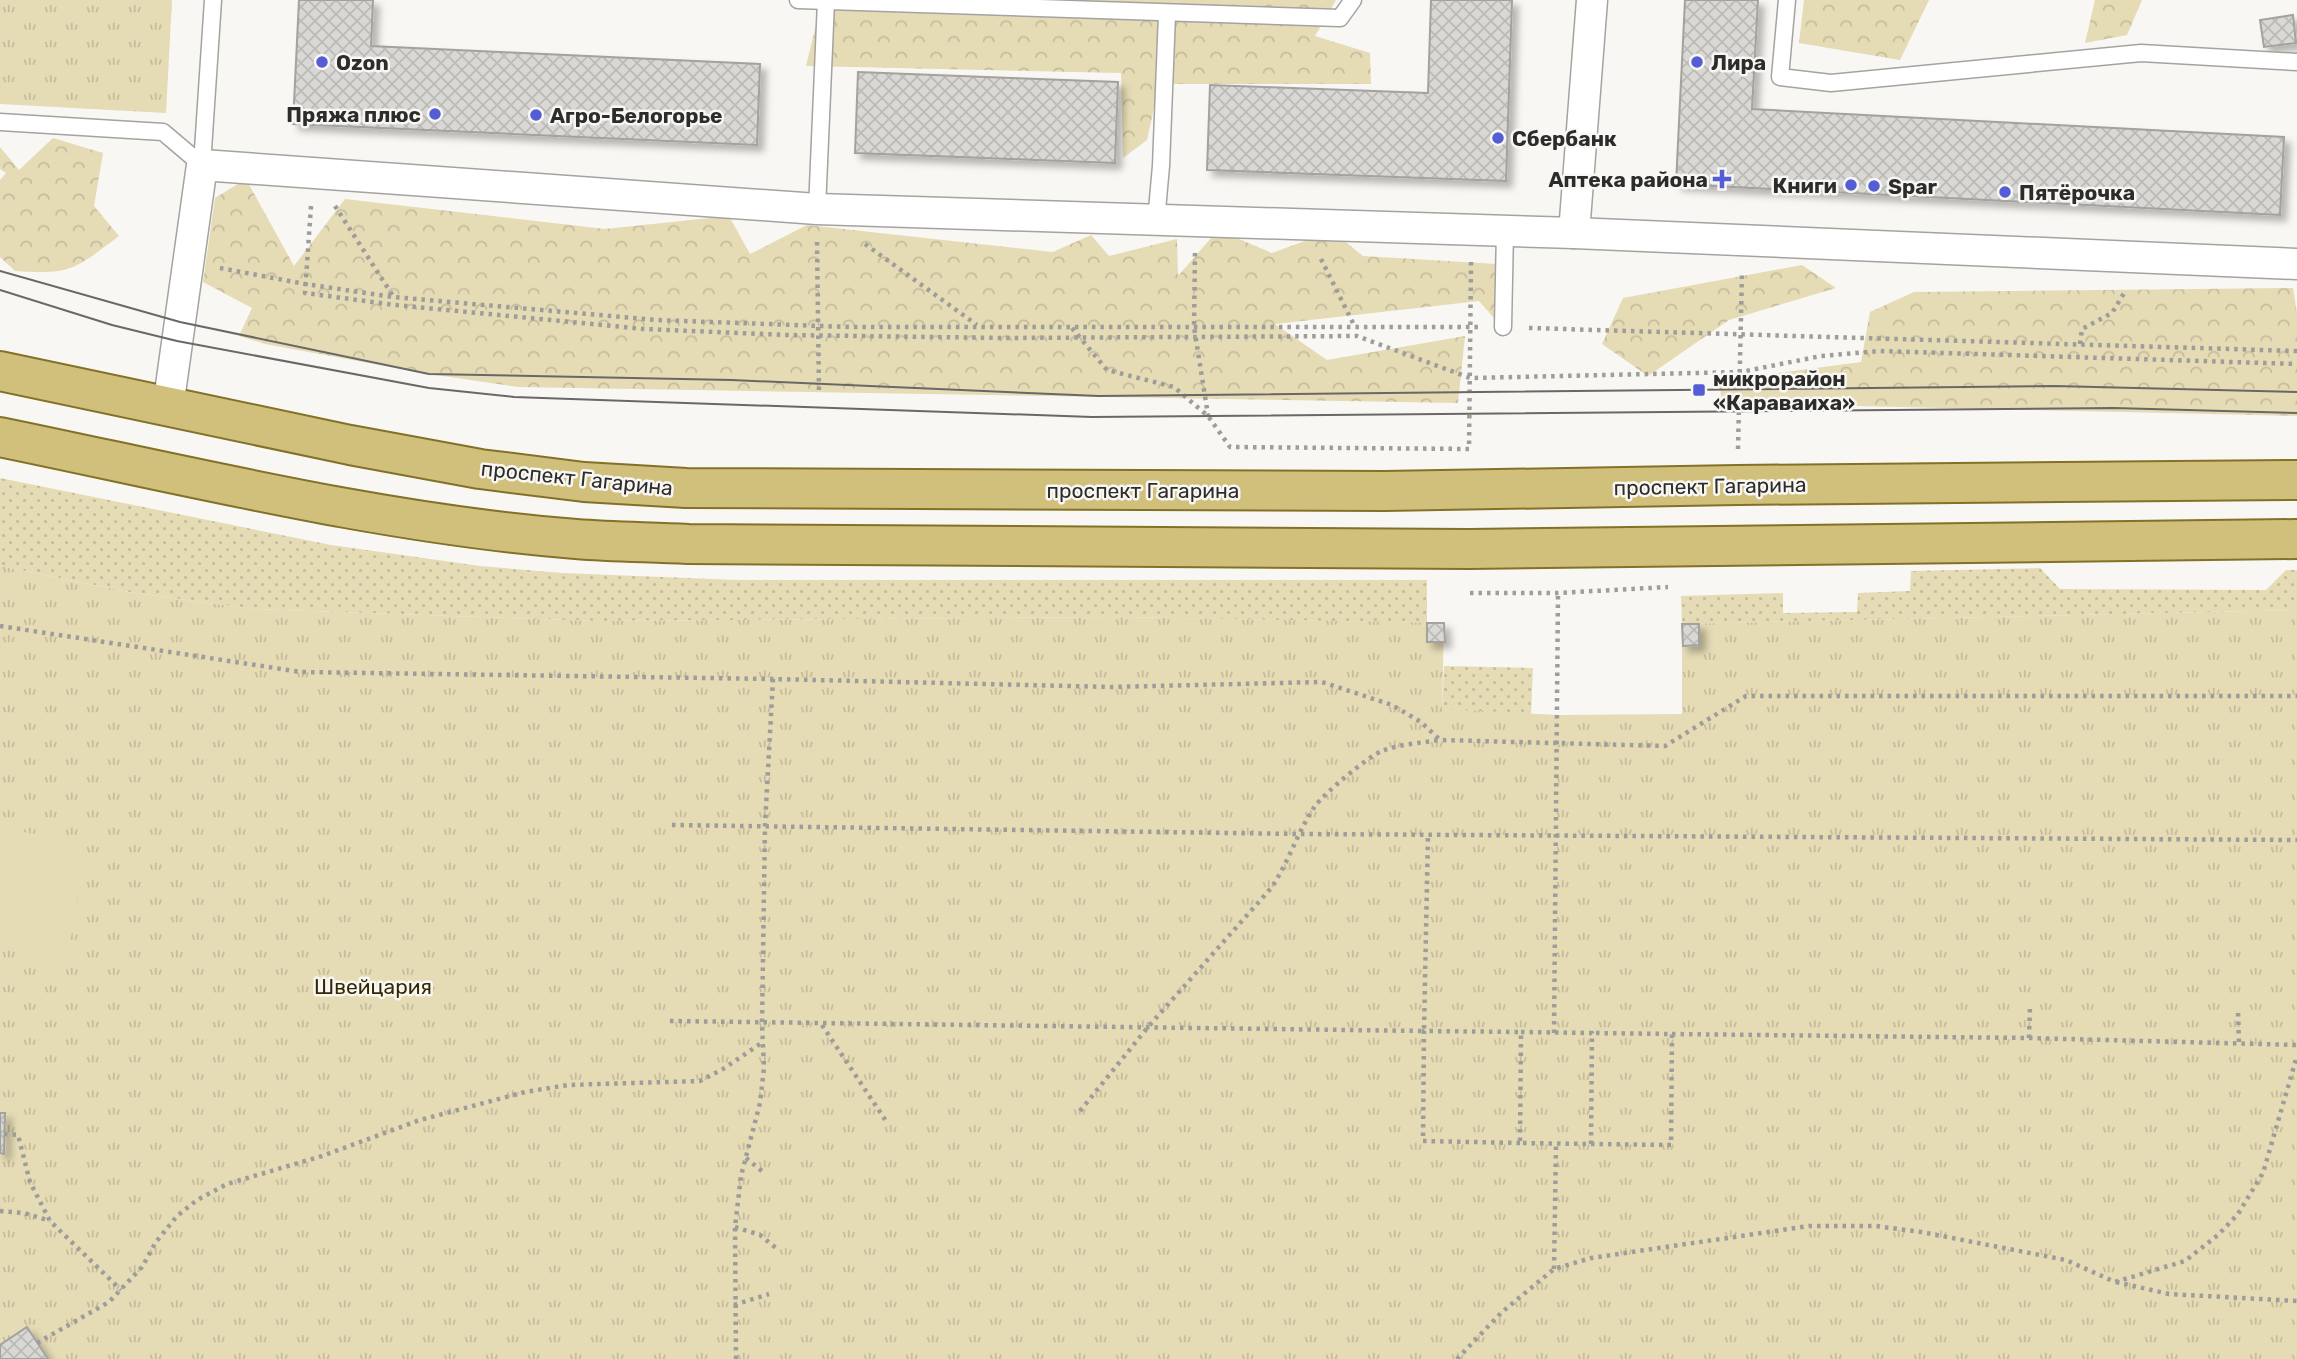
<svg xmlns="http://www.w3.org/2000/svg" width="2297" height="1359" font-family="Rubik,sans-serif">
<defs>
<pattern id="grass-dots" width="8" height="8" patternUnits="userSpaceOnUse" patternTransform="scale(1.75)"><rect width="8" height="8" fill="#e5dbb5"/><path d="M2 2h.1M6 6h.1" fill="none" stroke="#c5bc9c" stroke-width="1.8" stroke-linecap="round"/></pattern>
<pattern id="forest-crowns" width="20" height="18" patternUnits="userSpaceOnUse" patternTransform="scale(1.75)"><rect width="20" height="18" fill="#e5dbb5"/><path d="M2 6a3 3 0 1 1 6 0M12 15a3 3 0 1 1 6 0" fill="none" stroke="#c5bc9c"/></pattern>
<pattern id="park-tufts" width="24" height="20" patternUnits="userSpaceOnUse" patternTransform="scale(1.75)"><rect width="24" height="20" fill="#e5dbb5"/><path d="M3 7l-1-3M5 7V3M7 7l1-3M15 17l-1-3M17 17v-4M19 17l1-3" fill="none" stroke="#c5bc9c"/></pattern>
<pattern id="building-cross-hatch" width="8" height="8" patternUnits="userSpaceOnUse" patternTransform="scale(1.75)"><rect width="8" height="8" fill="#d9d8d5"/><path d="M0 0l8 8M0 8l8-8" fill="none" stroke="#babab7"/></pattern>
<filter id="shadow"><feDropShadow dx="6" dy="6" stdDeviation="3.5" flood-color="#0004"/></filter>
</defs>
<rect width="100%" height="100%" fill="#f8f7f3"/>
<g fill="url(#grass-dots)">
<path d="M0,478L331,545L480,566L562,573L737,580H1427V623L1122,617L595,621L252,609L129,592L0,566Z"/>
<path d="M2040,568L2060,589L2266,590L2286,570H2297V610L1682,624L1681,596L1783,593V613L1857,612L1858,593L1910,591L1911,571Z"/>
<path d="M1444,666L1533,668L1531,714L1442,710Z"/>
</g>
<g fill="url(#forest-crowns)">
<path d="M822,0H1336L1315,36L1370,53L1371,84H1159L1147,140L1123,158L1121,73L806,66Z"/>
<path d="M1804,0H1929L1900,60L1799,43Z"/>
<path d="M2095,0H2142L2127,35L2085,43Z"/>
<path d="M53,138L103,153L94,206L119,236C75,269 72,275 15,271L0,257V180L6,173L0,169V147L19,170Z"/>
<path d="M246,179L294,266L345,199L605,229L729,216L750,254L807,225L1053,252L1091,235L1109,256L1177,239L1178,276L1218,230L1272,253L1332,231L1363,256L1497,264L1500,325L1479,301L1275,324L1327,360L1465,336L1458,403L519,387L429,374L265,344L239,336L252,308L203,282L215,198Z"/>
<path d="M1802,265L1836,288L1729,320L1648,376L1602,344L1623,298Z"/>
<path d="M2293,288L2297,313V416L1722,403L1719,381L1861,362L1870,312L1914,292Z"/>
</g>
<g fill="url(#park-tufts)">
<path d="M0,0H172L166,113L0,104Z"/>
<path d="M0,566L129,592L252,609L595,621L1122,617L1444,623L1442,709L1559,715L1682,714V624L2297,610V1359H0Z"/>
</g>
<path fill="#e5dbb5" d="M0,828L87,843L67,961L0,949Z"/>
<g fill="url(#building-cross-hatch)" stroke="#a3a29f" stroke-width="2" filter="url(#shadow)">
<path d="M299,0H373L371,46L760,64L757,145L293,124Z"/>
<path d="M1431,0H1512L1506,181L1207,170L1210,85L1428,93Z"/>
<path d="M1685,0H1758L1752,109L2284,137L2280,215L1676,184Z"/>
<path d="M2293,15L2296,43L2264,47L2260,20Z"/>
<path d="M858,72L1118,82L1115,163L855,153Z"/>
<path d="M1427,623H1444L1445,642H1427Z"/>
<path d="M1682,624H1699V645L1683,646Z"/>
<path d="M0,1113H5L4,1154L0,1153Z"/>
<path d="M27,1327L48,1359H0V1345Z"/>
</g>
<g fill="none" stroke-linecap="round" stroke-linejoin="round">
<g stroke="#a4a3a0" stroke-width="19">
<g id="lane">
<path d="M798,0L1340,18L1353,0"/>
<path d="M1787,0L1780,77L1831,83L2141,53L2297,62"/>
<path d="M0,122L163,132L202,165"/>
<path d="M202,165L213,0"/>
<path d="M817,209L826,1"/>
<path d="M1156,221L1161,166L1167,14"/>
<path d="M1503,327L1505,231"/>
</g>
</g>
<g stroke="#a4a3a0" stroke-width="33">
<g id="street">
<path d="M1574,233L1592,0"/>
<path d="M168,407L202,165L817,209L1574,233L2297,264"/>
</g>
</g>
<g stroke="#827127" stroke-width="42">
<g id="primary">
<path d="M0,371L350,445L480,469L584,482L686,488L1384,491L1738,485L2297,480"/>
<path d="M0,437C190,476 383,524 576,539C613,542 651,542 688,544L1469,549L2297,539"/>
</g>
</g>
<g stroke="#9d9d9a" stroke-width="4.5" stroke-dasharray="3.5 5" stroke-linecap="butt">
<path d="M311,206L305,293L395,305L644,329L787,335L1004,338L1357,336L1470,378L1741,372L1821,356L1880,351L2297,364"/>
<path d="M335,206L393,296"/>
<path d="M817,242L819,393"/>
<path d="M865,244L977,325"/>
<path d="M1195,253L1194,327L1208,415"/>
<path d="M1321,259L1355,327"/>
<path d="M220,268L305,284L393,297L656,320L849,327H1478"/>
<path d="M1072,328L1107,370L1174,387L1208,416L1230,447L1469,449L1471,262"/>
<path d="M1529,328L2297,351"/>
<path d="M2080,344L2082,329L2112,313L2126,290"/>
<path d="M1738,449L1742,272"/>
<path d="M1470,593H1558L1668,587"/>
<path d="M0,626L301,672L773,679L1111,687L1322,682L1392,705L1421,722L1440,740L1665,746L1746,696H2297"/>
<path d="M672,825L1300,834L2297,840"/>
<path d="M2238,1013L2239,1043"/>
<path d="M670,1021L1424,1031L1428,834"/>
<path d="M822,1025L888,1124"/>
<path d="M1521,1032L1592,1033L1591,1144L1520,1143Z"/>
<path d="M1554,1033L1558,593"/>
<path d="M1672,1034L2029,1038L2297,1045"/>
<path d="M2029,1038L2030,1007"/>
<path d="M1080,1111L1148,1027L1272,887C1289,861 1298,831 1315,806C1325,793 1367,757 1382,751C1400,744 1421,743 1440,740"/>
<path d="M4,1134L18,1135L30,1182L50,1221L121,1290"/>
<path d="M1520,1143L1423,1141L1424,1031L1521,1032"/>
<path d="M1591,1144L1671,1145L1672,1034L1592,1033"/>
<path d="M746,1158L763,1172"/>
<path d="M0,1211L24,1213L50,1221"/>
<path d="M735,1227L760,1235L776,1248"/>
<path d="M1554,1269L1556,1144"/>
<path d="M2116,1282L2169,1294L2297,1301"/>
<path d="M734,1305L769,1294"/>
<path d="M37,1343L109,1302L142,1267L156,1242L177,1216L197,1200L227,1184L322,1156L420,1120L525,1092L568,1085L700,1081L723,1069L763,1042"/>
<path d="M736,1359L735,1227L741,1176L760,1103L764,1068L762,1024L765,825L773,679"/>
<path d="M1457,1359L1502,1312L1554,1269L1591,1258L1809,1226H1876L1921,1232L2066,1260L2115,1282L2185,1261L2218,1235L2238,1214L2263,1173L2297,1056"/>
</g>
<use href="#lane" stroke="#fff" stroke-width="16"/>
<use href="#street" stroke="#fff" stroke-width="30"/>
<use href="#primary" stroke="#d0c07c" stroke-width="38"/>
<g stroke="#696866" stroke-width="2">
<path d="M0,271L180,322L429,374L732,380L1099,396L2055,386L2297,392"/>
<path d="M0,290L112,325L177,341L429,388L514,397L1092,417L2114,408L2297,413"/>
</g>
</g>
<g fill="#545dd4" stroke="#f8f7f3" stroke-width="2.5">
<circle cx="322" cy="62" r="7"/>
<circle cx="1697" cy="62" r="7"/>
<circle cx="435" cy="114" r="7"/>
<circle cx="536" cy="115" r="7"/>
<circle cx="1498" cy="138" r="7"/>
<path d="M1718.5 168.5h7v7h7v7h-7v7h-7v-7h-7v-7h7z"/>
<circle cx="1851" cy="185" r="7"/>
<circle cx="1874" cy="186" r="7"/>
<circle cx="2005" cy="192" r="7"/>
<rect x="1692" y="383" width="14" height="14" rx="3.5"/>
</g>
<g text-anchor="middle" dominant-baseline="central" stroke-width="5" stroke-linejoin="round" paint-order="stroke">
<g font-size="21" font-weight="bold" fill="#2c2c2a" stroke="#f8f7f3" text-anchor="start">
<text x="336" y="62">Ozon</text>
<text x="1711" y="62">Лира</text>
<text x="421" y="114" text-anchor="end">Пряжа плюс</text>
<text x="550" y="115">Агро-Белогорье</text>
<text x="1512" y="138">Сбербанк</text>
<text x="1708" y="179" text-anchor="end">Аптека района</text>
<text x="1837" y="185" text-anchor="end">Книги</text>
<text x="1888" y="186">Spar</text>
<text x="2019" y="192">Пятёрочка</text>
<text x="1713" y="378">микрорайон<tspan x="1713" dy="24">«Караваиха»</tspan></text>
</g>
<g font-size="21" fill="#2c2c2a" stroke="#f8f7f3">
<text transform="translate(577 478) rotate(6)">проспект Гагарина</text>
<text transform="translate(1710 486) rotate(-1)">проспект Гагарина</text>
<text x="1143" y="490">проспект Гагарина</text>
</g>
<g font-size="21" fill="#332901" stroke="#f8f7f3">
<text x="373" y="986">Швейцария</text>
</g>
</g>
</svg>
